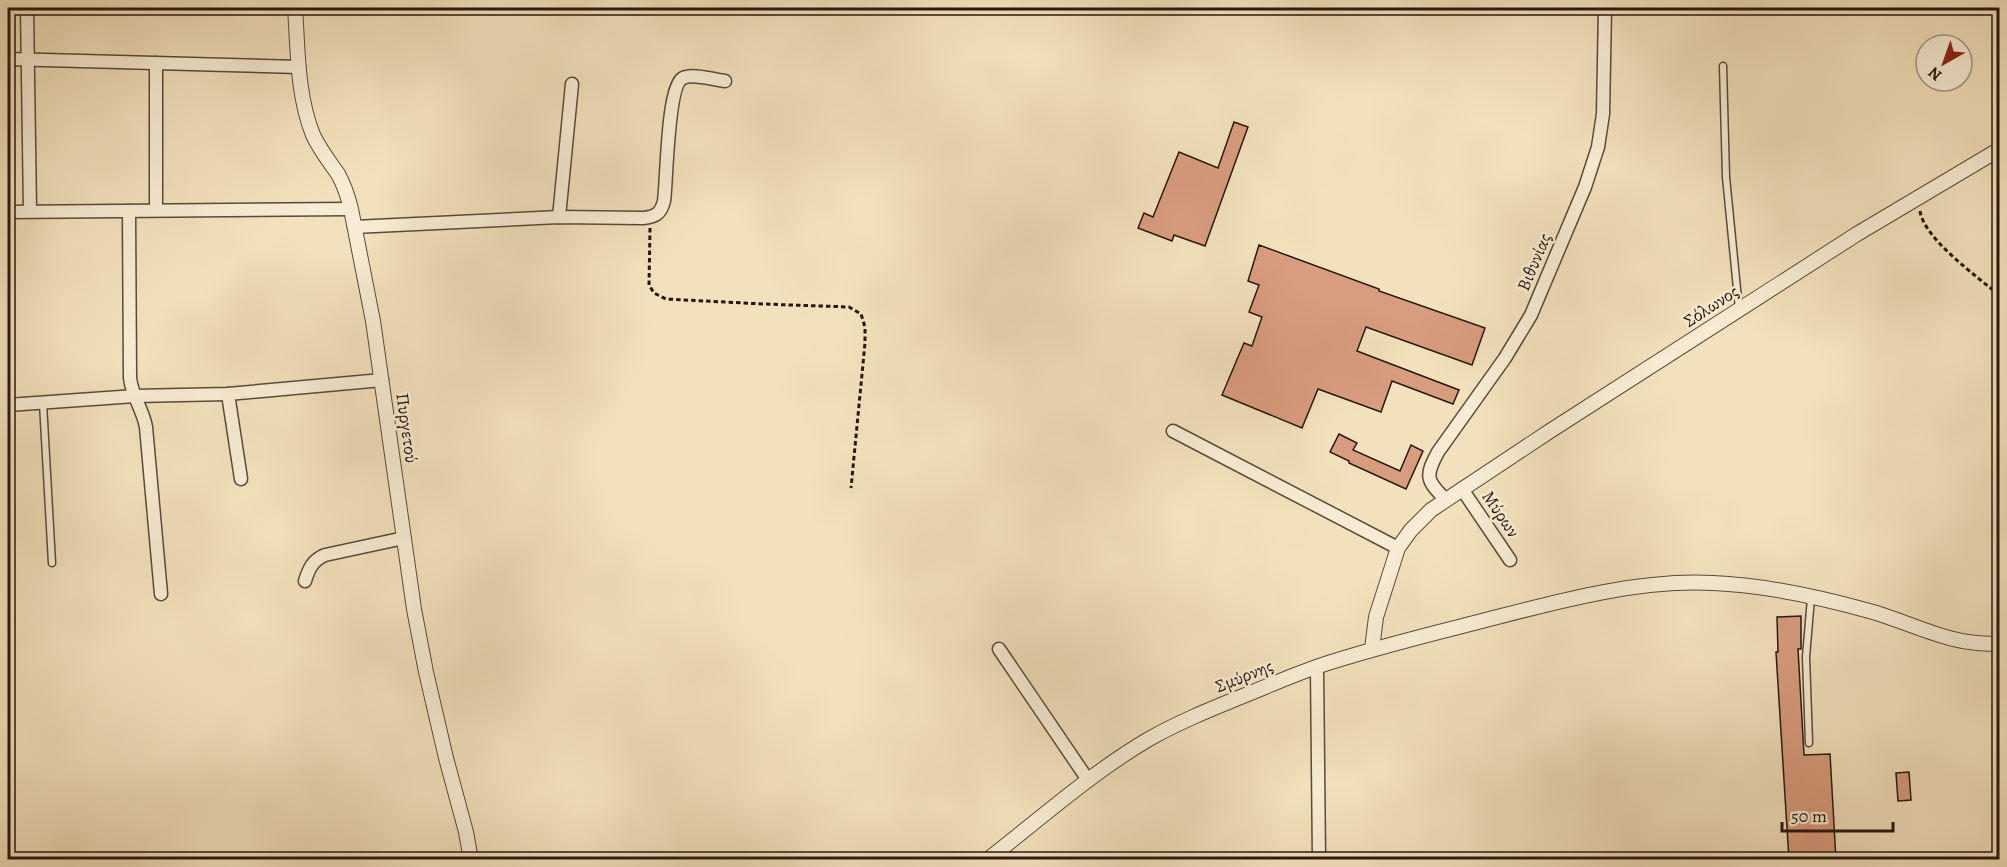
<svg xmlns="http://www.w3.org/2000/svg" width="2007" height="867" font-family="Alegreya,serif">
<rect width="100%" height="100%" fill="#f2e1bc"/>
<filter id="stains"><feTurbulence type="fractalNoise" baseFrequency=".00333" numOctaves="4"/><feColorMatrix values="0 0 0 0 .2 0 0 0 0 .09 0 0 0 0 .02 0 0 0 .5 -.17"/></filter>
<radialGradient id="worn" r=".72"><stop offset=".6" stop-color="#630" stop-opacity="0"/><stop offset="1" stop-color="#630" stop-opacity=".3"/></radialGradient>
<g fill="#d89c7e" stroke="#281811" stroke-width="1.5">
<path d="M1234,122L1248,127L1205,246L1174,235L1172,241L1138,228L1144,213L1153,217L1179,152L1218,168Z"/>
<path d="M1259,245L1379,289V291L1485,328L1472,365L1366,327L1357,351L1459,390L1453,404L1392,381L1381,412L1318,389L1302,428L1222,395L1244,343L1252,346L1262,317L1249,312L1259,285L1248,281Z"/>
<path d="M1339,434L1357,443L1353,450L1400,471L1411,445L1423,451L1406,489L1349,463V461L1330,452Z"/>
<path d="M1801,616V649H1798L1804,755L1830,754L1836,860H1789L1776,652H1778L1777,617Z"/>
<path d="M1909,772L1911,800L1898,801L1896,773Z"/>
</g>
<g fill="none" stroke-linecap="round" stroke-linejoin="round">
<g stroke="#5a4a3c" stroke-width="9">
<g id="service">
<path d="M1723,66L1726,177L1739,309"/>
<path d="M43,403L52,563"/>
<path d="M1809,743L1806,657L1811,598"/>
</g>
</g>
<g stroke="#5a4a3c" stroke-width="15">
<g id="minor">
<path d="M27,8L30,211"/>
<path d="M8,59L299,67"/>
<path d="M156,63V210"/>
<path d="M129,211L130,378C132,396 143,410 146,427L161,594"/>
<path d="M8,212L351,209"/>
<path d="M559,217L572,84"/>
<path d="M354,227L559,217L643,218C656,217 661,213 664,201C667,180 667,86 683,78C692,73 715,80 725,81"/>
<path d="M228,394L241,479"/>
<path d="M8,405L135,396L228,394L382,380"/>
<path d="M1173,431L1398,548"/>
<path d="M1462,489L1510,560"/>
<path d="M1445,499C1426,480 1425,476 1438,452L1505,358L1531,315L1585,187L1598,147L1603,114L1605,8"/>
<path d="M305,581C309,568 313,560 325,555L404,538"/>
<path d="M999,649L1088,780"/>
<path d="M1317,667L1319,860"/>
</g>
</g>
<g stroke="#5a4a3c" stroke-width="16">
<g id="tertiary">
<path d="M295,8C298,50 297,95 313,135C320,150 329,161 338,174C344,185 348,196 351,209L373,321L414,609L426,672L446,758L466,832L471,860"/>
<path d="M1372,649L1376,617L1398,548L1411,530L1431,510L1550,431L1857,234L2000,149"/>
<path d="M987,860C1040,819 1091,773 1149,739C1179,722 1211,709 1243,696C1268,686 1293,675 1319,666C1373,648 1428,635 1482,621C1555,602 1637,579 1713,583C1765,585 1823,598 1873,612C1914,624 1956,648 2000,643"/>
</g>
</g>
<g stroke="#281811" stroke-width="3" stroke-dasharray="4.5 3" stroke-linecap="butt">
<path d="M1920,211C1924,239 1978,277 2000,296"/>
<path d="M650,228L649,285L654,293L666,299L763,304L849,307L861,314L865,327V343L851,488"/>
</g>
<use href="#service" stroke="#f7ecd3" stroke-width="6"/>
<use href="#minor" stroke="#f7ecd3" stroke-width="12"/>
<use href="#tertiary" stroke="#f7ecd3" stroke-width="14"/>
</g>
<g text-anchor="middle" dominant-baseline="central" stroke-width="5" stroke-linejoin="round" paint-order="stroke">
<g font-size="18" fill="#281811" stroke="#f7ecd3">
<text transform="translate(1534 262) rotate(-67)">Βιθυνίας</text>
<text transform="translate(1711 306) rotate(-33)">Σόλωνος</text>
<text transform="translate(407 428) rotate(82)">Πυργετού</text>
<text transform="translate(1501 514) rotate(56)">Μύρων</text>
<text transform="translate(1244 676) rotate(-22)">Σμύρνης</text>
</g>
</g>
<rect width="2007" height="867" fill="none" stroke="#f2e1bc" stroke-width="30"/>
<rect x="9" y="9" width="1989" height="849" fill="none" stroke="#281811" stroke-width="3"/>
<rect x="15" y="15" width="1977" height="837" fill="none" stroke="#281811" stroke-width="1.5"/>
<g transform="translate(1944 63) rotate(220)"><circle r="28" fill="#f7ecd3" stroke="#a49785" stroke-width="1.5"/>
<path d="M0-4.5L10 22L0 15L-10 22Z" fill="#8f2418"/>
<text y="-9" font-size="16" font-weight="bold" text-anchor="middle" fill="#281811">N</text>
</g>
<path d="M1782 822v9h111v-9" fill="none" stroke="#281811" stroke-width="3"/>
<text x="1791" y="822" font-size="18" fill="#281811" stroke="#f7ecd3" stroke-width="4.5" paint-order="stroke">50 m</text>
<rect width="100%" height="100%" filter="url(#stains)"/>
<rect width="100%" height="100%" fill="url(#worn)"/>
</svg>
